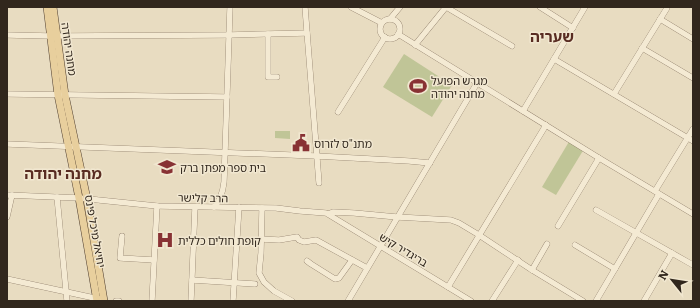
<svg xmlns="http://www.w3.org/2000/svg" width="700" height="308" font-family="Literata,'Noto Sans Hebrew',serif">
<rect width="100%" height="100%" fill="#e8dcc1"/>
<g fill="#c0c597">
<path d="M404,54L452,85L432,117L383,87Z"/>
<path d="M275,131H290V139L275,138Z"/>
<path d="M570,140L584,149L556,195L542,187Z"/>
</g>
<g fill="none" stroke-linecap="round" stroke-linejoin="round">
<g stroke="#806e5b" stroke-width="6">
<g id="minor">
<path d="M305,7L319,183"/>
<path d="M351,7L382,23"/>
<path d="M446,7L512,46"/>
<path d="M540,7L573,28"/>
<path d="M390,19L400,7"/>
<path d="M660,19L693,39"/>
<circle cx="390" cy="29" r="10"/>
<path d="M268,34V77H277"/>
<path d="M398,34L599,158L693,214"/>
<path d="M7,35L50,36L54,34"/>
<path d="M53,37L57,36L229,35L307,33"/>
<path d="M415,45L446,7"/>
<path d="M642,48L693,78"/>
<path d="M554,59L693,141"/>
<path d="M7,94L227,97"/>
<path d="M614,94L667,8L666,7"/>
<path d="M523,111L585,7"/>
<path d="M338,112L385,37"/>
<path d="M7,144L316,156L409,161L430,163"/>
<path d="M655,191L693,129"/>
<path d="M7,195L79,198L157,206L276,208L300,211L326,213L471,301"/>
<path d="M57,197L67,301"/>
<path d="M214,207C221,200 223,191 224,182L230,7"/>
<path d="M262,208L261,253L259,273L264,282L274,291L292,301"/>
<path d="M596,210L693,265"/>
<path d="M328,214L333,212L354,213L397,217L451,220L459,223L479,235L532,270L583,301"/>
<path d="M7,217L12,195"/>
<path d="M558,226L599,158"/>
<path d="M122,236L120,258L154,260"/>
<path d="M261,239L279,240L297,237L299,240L304,242L316,240L367,268"/>
<path d="M575,245L615,269"/>
<path d="M307,261L311,264L335,279L339,278L352,260"/>
<path d="M532,270L547,244"/>
<path d="M7,279L99,299"/>
<path d="M192,280L255,284"/>
<path d="M448,287L546,125"/>
<path d="M116,301H119"/>
<path d="M152,301L157,206"/>
<path d="M191,301L195,207"/>
<path d="M233,301L239,207"/>
<path d="M348,301L477,83"/>
<path d="M492,301L518,260"/>
<path d="M596,301L659,194"/>
<path d="M644,301L672,253"/>
</g>
</g>
<g stroke="#4e3d2f" stroke-width="8">
<g id="major">
<path d="M47,7L58,95L79,198L97,301"/>
<path d="M53,7L65,95L87,199L104,301"/>
</g>
</g>
<use href="#minor" stroke="#f4ead3" stroke-width="5.5"/>
<use href="#major" stroke="#e8cf9d" stroke-width="7"/>
</g>
<defs>
<g id="stadium-bare" transform="scale(1.38)"><path d="M0-5a6.5 5 0 1 0 0 10a6.5 5 0 1 0 0-10ZM-3.5-1.8h7v3.6h-7Z" fill="#883234" stroke="#f1e7d0" stroke-width="2.5" paint-order="stroke"/></g>
<g id="civic-bare" transform="scale(1.38)"><path d="M-.6-6.5H3V-4.5H.6V-3L4-1V1h2V6H-6V1h2V-1L-.6-3ZM-1.2 2.5V6h2.4V2.5Z" fill="#883234" stroke="#f1e7d0" stroke-width="2.5" paint-order="stroke"/></g>
<g id="school-bare" transform="scale(1.38)"><path d="M0-5L7-2L0 1L-7-2ZM-4 1L0 2.5L4 1V4Q0 6-4 4Z" fill="#883234" stroke="#f1e7d0" stroke-width="2.5" paint-order="stroke"/></g>
<g id="hospital-bare" transform="scale(1.38)"><path d="M-5-5h3v3.5h4V-5h3V5h-3V1.5h-4V5h-3Z" fill="#883234" stroke="#f1e7d0" stroke-width="2.5" paint-order="stroke"/></g>
</defs>
<g fill-rule="evenodd">
<use href="#stadium-bare" x="418" y="86"/>
<use href="#civic-bare" x="301" y="143"/>
<use href="#school-bare" x="167" y="167"/>
<use href="#hospital-bare" x="165" y="240"/>
</g>
<g text-anchor="middle" dominant-baseline="central" stroke-width="3" stroke-linejoin="round" paint-order="stroke">
<g font-size="11" fill="#31271d" stroke="#f1e7d0">
<text transform="translate(70 49) rotate(82)">מחנה יהודה</text>
<text transform="translate(203 197) rotate(1)">הרב קלישר</text>
<text transform="translate(96 231) rotate(80)">יחיאל מיכל פינס</text>
<text transform="translate(404 249) rotate(31)">בריגדיר קיש</text>
</g>
<g font-size="11" fill="#31271d" stroke="#f1e7d0" text-anchor="start">
<text x="431" y="80">מגרש הפועל<tspan x="431" dy="13">מחנה יהודה</tspan></text>
<text x="314" y="143">מתנ"ס לזרוס</text>
<text x="180" y="167">בית ספר מפתן ברק</text>
<text x="178" y="240">קופת חולים כללית</text>
</g>
<g font-size="15" font-weight="bold" fill="#592c22" stroke="#f1e7d0">
<text x="552" y="35">שעריה</text>
<text x="63" y="172">מחנה יהודה</text>
</g>
</g>
<rect width="700" height="308" fill="none" stroke="#31271d" stroke-width="16"/>
<g transform="translate(672 280) rotate(300)" stroke="#f1e7d0" stroke-width="3" paint-order="stroke">
<path d="M0-3L7 15L0 10L-7 15Z" fill="#31271d"/>
<text y="-6" font-size="11" font-weight="bold" text-anchor="middle" fill="#31271d">N</text>
</g>
</svg>
